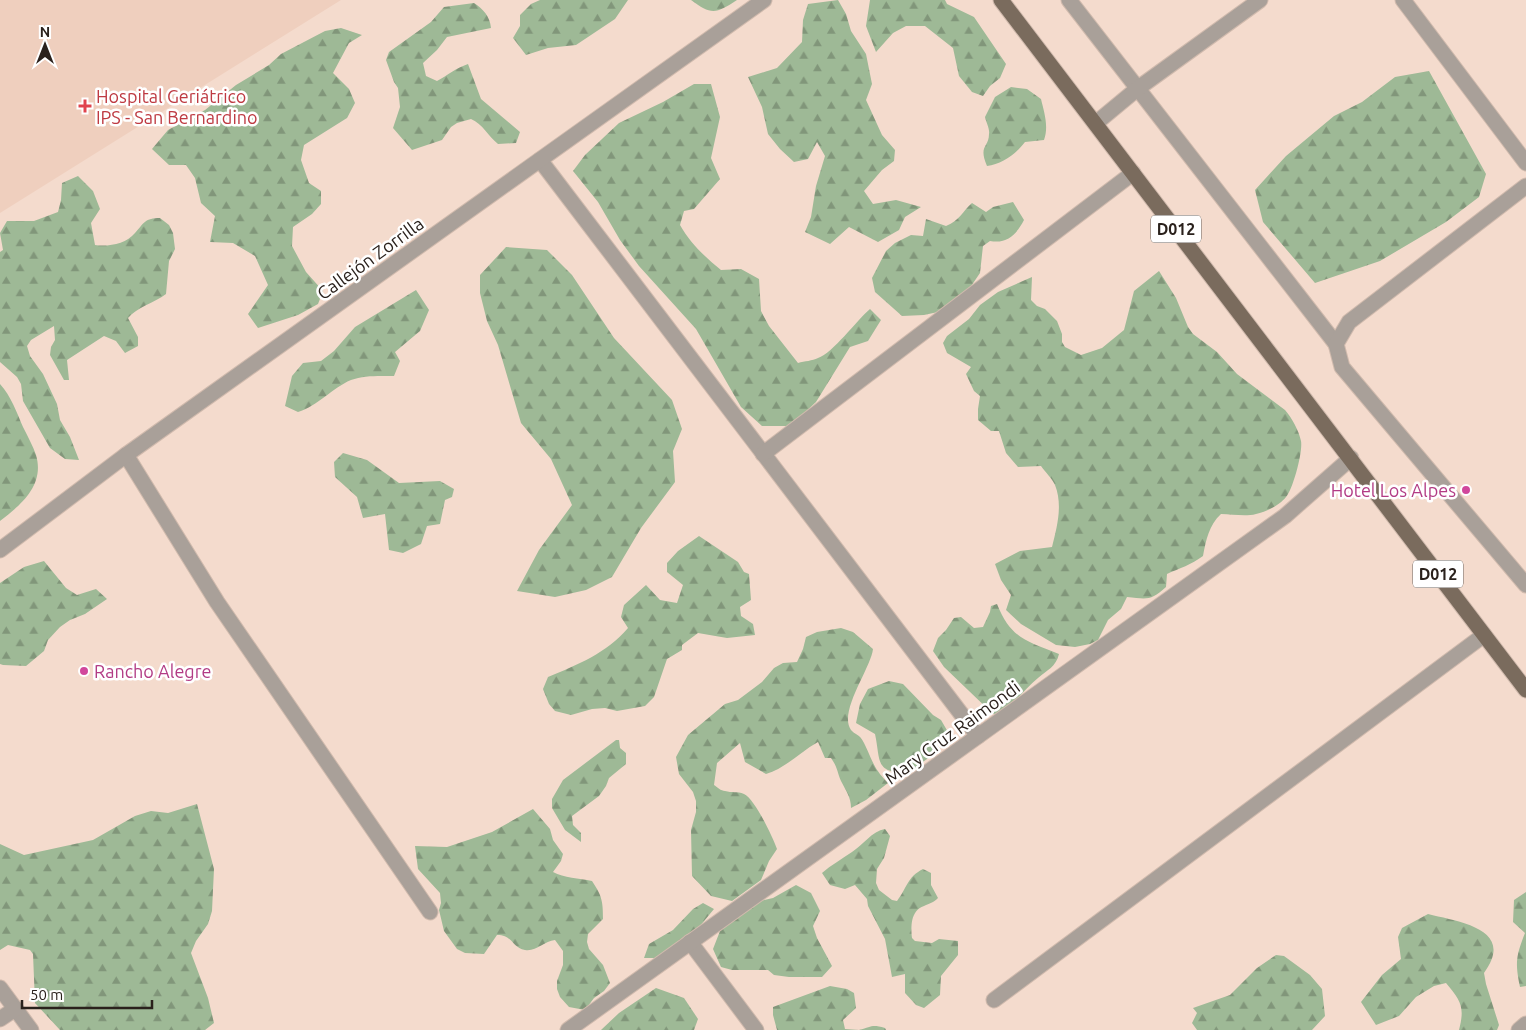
<svg xmlns="http://www.w3.org/2000/svg" width="1526" height="1030" font-family="Ubuntu,sans-serif">
<defs>
<pattern id="forest-firs" width="22" height="20" patternUnits="userSpaceOnUse" patternTransform="scale(1.25)"><rect width="22" height="20" fill="#9eb996"/><path d="M5 1l3.5 6h-7zM16 11l3.5 6h-7z" fill="#81967a"/></pattern>
</defs>
<rect width="100%" height="100%" fill="#f4dbcd"/>
<path fill="#efcfbe" d="M0,0H341L0,213Z"/>
<g fill="url(#forest-firs)">
<path d="M540,0H628L615,19L576,45L548,48L526,55L513,38L520,26V15L531,4Z"/>
<path d="M691,0H737C716,14 711,15 691,0Z"/>
<path d="M838,0L846,14L851,31L866,54L872,84L866,100L882,135L895,150L894,161L882,170L864,191L873,204L896,200L921,207L905,217L899,230L878,242L849,227L830,244L805,232L811,217L816,186L825,156L817,142L808,159L794,162L780,149L768,134L762,107L748,77L777,68L802,42L803,20L808,4Z"/>
<path d="M870,0H945L947,4L974,17L1006,64L1000,78L990,86L983,96L972,92L959,76L953,48L925,26H906L893,33L876,52L866,26Z"/>
<path d="M474,3C483,9 490,16 491,28L447,37L437,50L423,63L426,76L437,81C448,75 456,68 468,64L481,99L520,132L516,143L498,144C488,136 483,124 471,119L457,123L451,127L442,140L412,150L393,128L400,107L398,88L394,82L386,60L389,52L431,22L444,7Z"/>
<path d="M341,28L362,35L349,43L333,73L349,89L355,103L347,118L304,145L301,160L309,183L321,191V204L312,214L293,227L292,246L306,272L323,291L318,304L298,315L258,328L248,314L268,285L255,256L233,243L210,242L215,216L201,203L195,178L186,165H169L152,149L168,130L205,110L236,85L269,65L281,54L325,31Z"/>
<path d="M1429,71L1486,174L1479,197L1446,222L1380,261L1315,283L1263,222L1255,190L1286,156L1334,116L1362,102L1395,77Z"/>
<path d="M694,84H711L720,117L711,158L720,179L694,209L684,211L680,225C690,243 705,257 721,270L741,269L759,279L761,311L769,326L798,363C805,361 812,361 818,358C833,353 856,321 870,309L881,320L868,341L850,347L816,402L800,417L788,426H762L741,407L696,329L639,266L620,240L598,202L573,171L585,155L619,123L663,102Z"/>
<path d="M1011,87L1027,89L1041,99C1044,112 1049,126 1044,140L1025,142C1016,154 1002,164 987,166C978,145 989,148 989,134C990,129 986,122 985,117L995,97Z"/>
<path d="M78,176L93,191L100,209L91,223L95,245C108,247 126,244 135,233C144,223 145,218 160,218L169,225L173,233L175,249L169,261L166,294C154,303 137,307 128,318L138,337V346L125,353L116,341L104,336L67,360L69,380H64L50,355L51,347L55,340L54,326L31,340L27,346L30,356L43,374L57,404L60,420L70,437L79,460L65,459L50,448L23,401L21,384L17,377L0,362V252L3,250L0,233L7,221H34L58,212L61,200L62,183Z"/>
<path d="M1013,202L1024,220C1016,235 1007,244 990,241L983,246L980,273L961,301L938,312L924,315L902,316L875,292L872,278L886,251L895,243L911,235L923,236L926,219L946,226C960,220 962,212 972,203L986,212L993,207Z"/>
<path d="M506,247L547,250L572,275L614,338L672,400L682,429L673,451L675,482L641,528L612,577L586,590L555,597L517,591L539,550L572,505L551,459L521,423L498,345L487,321L480,293V275Z"/>
<path d="M1159,271L1176,298L1188,327L1193,334L1217,352L1237,374L1285,410C1292,418 1299,431 1301,441C1303,452 1293,489 1286,497C1280,505 1266,512 1256,514C1245,517 1232,514 1221,514C1209,525 1206,540 1203,556C1191,565 1180,568 1167,574L1166,587C1151,601 1147,599 1127,597L1121,609L1108,620L1098,640L1090,644L1075,647L1056,645L1021,624L1006,610L1011,595L1001,580L995,564L1020,551L1052,547C1057,527 1063,505 1055,485C1052,478 1045,472 1041,466L1018,467L1006,453L999,431H991L978,420V409L980,396L974,391L966,374L971,367L947,353L943,343L947,336L969,319L980,305L998,292L1032,277L1031,300L1037,306L1045,309L1057,321L1062,334V342L1065,347L1081,355L1102,348L1124,330L1134,291Z"/>
<path d="M416,290L429,310L420,331L395,352L400,361L394,376C380,376 364,375 351,380C332,388 318,406 298,412L285,406L292,376L303,363L321,361L334,351L355,327Z"/>
<path d="M0,384C11,396 17,413 23,427C28,437 33,446 36,455C45,485 21,505 0,521Z"/>
<path d="M343,453L367,460L399,483L440,481L454,489L452,497L445,500L440,524L427,526L421,544L403,553L389,550L385,514L363,518L357,497L335,477L334,462Z"/>
<path d="M699,536L738,562L744,572L749,574L751,600L740,607L741,616L753,624L755,635L727,638L698,633L682,645V650L667,659L654,697L645,706L617,711L605,708L592,709L571,715L555,711L549,704L543,689L548,677C577,665 607,653 628,628L621,617L624,605L646,585L660,600L677,603L683,585L667,572V563L678,551Z"/>
<path d="M44,561L66,588L77,595L96,589L107,599L85,614L70,620L60,627L48,640L44,651L26,666L3,665L0,664V583L24,567Z"/>
<path d="M997,604C1011,639 1027,641 1059,654C1056,667 1047,670 1038,678C1026,688 1015,702 1004,713L993,714L944,667L933,651L938,638L946,630L954,618L961,617L974,628L983,627L990,612L991,606Z"/>
<path d="M841,628L853,632L873,649C871,668 838,712 851,730C856,736 859,733 864,743C873,761 873,768 888,783L866,800L851,808C851,797 846,791 841,781C837,772 838,768 831,758H825L818,742C800,752 786,768 766,774L745,762L740,743L717,763L714,785C717,787 721,791 725,791C732,793 737,791 744,794C754,798 773,837 777,849L769,861L761,880L732,901L711,896L692,876L691,830L696,812V801L693,792L679,774L676,757L688,735L725,704L738,700L762,682L774,668L783,663L797,662L803,649L806,637L817,632Z"/>
<path d="M889,681L903,684L933,715L941,720L948,732L935,743L934,754L920,764L910,773C874,773 881,762 875,734L856,723L860,704L868,689Z"/>
<path d="M616,740H619L620,748L626,753V764L609,778L606,786L599,796L572,816L573,825L581,833V842L565,830L552,808V799L563,780Z"/>
<path d="M197,804L214,869L212,911L208,924L196,941L191,953L208,998L214,1023L205,1030H60L35,1003L33,954L30,950L8,945L0,950V844L24,855L93,840L135,816L151,811L168,813Z"/>
<path d="M533,809L550,829L553,840L563,854L561,861L553,872C564,878 579,878 592,881C602,896 603,901 603,919L588,934L587,942L589,949L603,965L610,983L604,991L594,998L585,1010L569,1007L560,997L557,989V981L563,965V951L555,940C544,941 536,952 525,950C512,948 513,935 497,935L484,954L465,953L457,949L444,931L439,910L441,903L440,893L418,869L415,846L447,847L492,832Z"/>
<path d="M885,829L890,836L884,858L877,869L876,883L879,890L892,900L897,901C907,888 907,877 923,869L931,873V885L938,898C933,903 930,903 924,906C910,911 911,927 912,938L915,941L932,943L939,939L958,941V955L941,976L940,995L924,1008L916,1005L905,993V974L892,977L885,939L868,906L867,899L855,885L845,889L830,885L822,873C831,865 842,859 852,852C863,845 872,831 885,829Z"/>
<path d="M796,885L811,893L820,911L813,926L817,938L832,966L822,977H789L774,975L768,970H732L721,967L713,949L720,931L733,919L756,902L773,898Z"/>
<path d="M1526,892V986L1520,987C1515,962 1516,956 1525,933L1513,922L1514,900Z"/>
<path d="M703,903L714,909L695,932L655,958H644L649,944L673,930L693,909Z"/>
<path d="M1428,914C1460,922 1516,929 1484,973L1486,984L1499,1025L1497,1030H1459C1465,1007 1461,1001 1446,983L1434,986L1416,997L1399,1016L1376,1025L1361,1002L1382,975L1401,959L1398,937L1402,928Z"/>
<path d="M1276,955L1284,956L1310,975L1322,989L1325,1016L1312,1030H1197L1192,1023L1197,1013L1193,1008L1230,995L1257,968Z"/>
<path d="M830,986L847,989L854,993L856,1008L843,1020L845,1029C849,1029 855,1030 859,1030C872,1027 871,1024 885,1028L886,1030H777L773,1015V1007Z"/>
<path d="M656,988L684,998L698,1019L694,1030H601L619,1013Z"/>
</g>
<g fill="none" stroke-linecap="round" stroke-linejoin="round">
<g stroke="#d0baad" stroke-width="17">
<g id="minor">
<path d="M1069,0L1336,344"/>
<path d="M1403,0L1526,163"/>
<path d="M1096,123L1137,89L1260,0"/>
<path d="M540,160L978,736"/>
<path d="M1526,186L1349,322L1336,344L1342,367L1526,585"/>
<path d="M763,454L1133,173"/>
<path d="M126,455L217,602L430,912"/>
<path d="M0,550L126,455L764,0"/>
<path d="M690,942L756,1030"/>
<path d="M0,988L31,1030"/>
<path d="M994,1000L1484,635"/>
<path d="M0,1019L15,1009"/>
<path d="M568,1030L1285,516L1351,458"/>
<path d="M1519,1030L1526,1024"/>
</g>
</g>
<g stroke="#d0baad" stroke-width="17">
<path id="major" d="M1001,0L1526,690"/>
</g>
<use href="#minor" stroke="#a9a099" stroke-width="15"/>
<use href="#major" stroke="#7a6b5d" stroke-width="15"/>
</g>
<path fill="#e0444e" stroke="#fff" stroke-width="2" d="M82.5 98.5h5v5h5v5h-5v5h-5v-5h-5v-5h5z"/>
<g fill="#d1479c" stroke="#fff" stroke-width="2">
<circle cx="1466" cy="490" r="5"/>
<circle cx="84" cy="671" r="5"/>
</g>
<g text-anchor="middle" dominant-baseline="central" stroke-width="5" stroke-linejoin="round" paint-order="stroke">
<g fill="#fff" stroke="#6a6460" stroke-width="1">
<rect x="1151" y="215.5" width="50" height="27" rx="4"/>
<rect x="1413" y="560.5" width="50" height="27" rx="4"/>
</g>
<g font-size="16" font-weight="bold" fill="#2a211c">
<text x="1176" y="229">D012</text>
<text x="1438" y="574">D012</text>
</g>
<g font-size="18" fill="#be3a42" stroke="#fff" text-anchor="start">
<text x="96" y="96">Hospital Geriátrico<tspan x="96" dy="21">IPS - San Bernardino</tspan></text>
</g>
<g font-size="18" fill="#2a211c" stroke="#fff">
<text transform="translate(370 258) rotate(-36)">Callejón Zorrilla</text>
<text transform="translate(952 732) rotate(-36)">Mary Cruz Raimondi</text>
</g>
<g font-size="18" fill="#b23c85" stroke="#fff" text-anchor="end">
<text x="1456" y="490">Hotel Los Alpes</text>
<text x="94" y="671" text-anchor="start">Rancho Alegre</text>
</g>
</g>
<g transform="translate(45 45)" stroke="#ffffff" stroke-width="4" paint-order="stroke">
<path d="M0-4L9 19L0 12L-9 19Z" fill="#2a211c"/>
<text y="-8" font-size="14" font-weight="bold" text-anchor="middle" fill="#2a211c">N</text>
</g>
<path d="M22 1000v8h130v-8" fill="none" stroke="#2a211c" stroke-width="2.5"/>
<text x="30" y="1000" font-size="15" fill="#2a211c" stroke="#ffffff" stroke-width="4" paint-order="stroke">50 m</text>
</svg>
